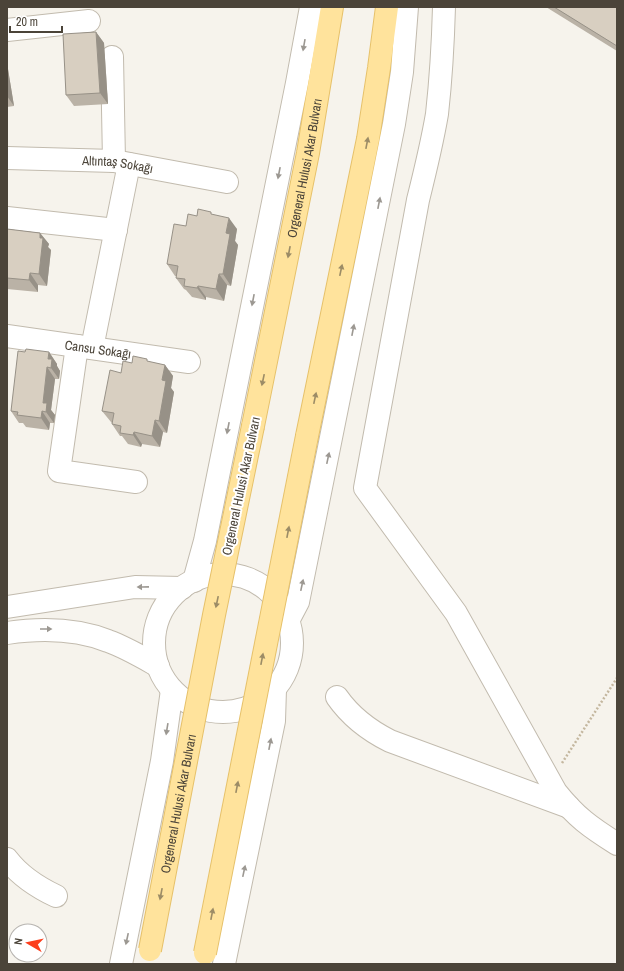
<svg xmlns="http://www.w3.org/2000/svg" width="624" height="971" font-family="'Archivo Narrow',sans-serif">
<rect width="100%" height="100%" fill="#f6f3ec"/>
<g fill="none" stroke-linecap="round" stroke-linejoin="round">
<g stroke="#c2bbae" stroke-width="24">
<g id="minor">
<path d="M444,7C443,43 441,78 437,114C432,143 425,172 418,200L365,488L456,613L556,792C576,817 590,827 617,844"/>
<path d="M7,30L89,21"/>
<path d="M112,57L114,161"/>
<path id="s1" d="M7,158L114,161L227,182"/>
<path d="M7,218L116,230"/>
<path id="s2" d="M7,336L189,362"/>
<path d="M77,346L59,471L136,482"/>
<path d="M92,348L129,164"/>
<circle cx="223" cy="643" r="69"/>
<path d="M194,581L205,541L297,83L311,7"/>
<path d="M7,607L135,587L182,588"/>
<path d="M288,621L298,602L394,124L402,72L407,7"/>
<path d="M7,633C41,628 75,628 108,641C125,647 142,657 158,666"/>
<path d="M337,697C351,717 368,730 390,741L569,807"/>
<path d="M7,859C20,876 37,887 56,896"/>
<path d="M121,964L162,761L172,690"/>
<path d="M224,964L274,721L275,689"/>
</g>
</g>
<g stroke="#e6c16a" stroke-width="24">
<g id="major">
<path id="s3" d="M253,426L308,153L332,7"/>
<path d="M307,436L368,139L379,68L387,7"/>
</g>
</g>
<path stroke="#c4b79f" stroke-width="2.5" stroke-dasharray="2 2" stroke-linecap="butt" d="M562,763L617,678"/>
<use href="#minor" stroke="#fff" stroke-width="22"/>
<use href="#major" stroke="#ffe39c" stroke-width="22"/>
<g stroke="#e6c16a" stroke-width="24" stroke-linecap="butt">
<g id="major-bridge">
<path id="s4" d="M150,950L214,615L253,426"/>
<path d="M205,953L307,436"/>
</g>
</g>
<use href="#major-bridge" stroke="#ffe39c" stroke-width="22"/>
</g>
<g fill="#bab2a6">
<path d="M546,7H615L617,8V51Z"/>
<path d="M96,32L104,43L108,104L74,106L66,95Z"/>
<path d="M7,63L14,106L7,107Z"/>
<path d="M214,215L237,229L235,241L238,245L231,286L227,285L224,301L206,297V300L192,297L186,290L184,289L176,278L177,276H175L167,264L186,226L197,216Z"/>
<path d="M7,229L40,233L49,244L48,247L51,250L47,286L38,285V292L7,289Z"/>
<path d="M25,352H49L57,364V366L60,371L59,379H55L51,410L55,415L54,423H50L49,430L26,427L23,423H19L11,411Z"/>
<path d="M149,362L165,365L173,376L171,388L174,392L167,433L163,432L160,447L142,444L141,447L128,444L122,436H120L112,424V423L111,422L102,411L121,373L132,363Z"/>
</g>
<g fill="#979187">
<path d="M96,32L104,43L108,104L100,93Z"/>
<path d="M7,63L14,106L7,96Z"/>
<path d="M229,218L237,229L235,241L238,245L231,286L223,274L226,233Z"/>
<path d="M40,233L49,244L48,247L51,250L47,286L39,274Z"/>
<path d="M30,273L38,285V292L29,280Z"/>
<path d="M219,274L227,285L224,301L216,289Z"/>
<path d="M198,286L206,297V300L197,288Z"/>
<path d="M49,352L57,364V366L60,371L59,379L51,368L48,359Z"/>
<path d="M165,365L173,376L171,388L174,392L167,433L159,421L162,380Z"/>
<path d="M47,367L55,379L51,410L55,415L54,423L46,412L43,403Z"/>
<path d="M42,411L50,423L49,430L41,418Z"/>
<path d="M155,420L163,432L160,447L152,436Z"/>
<path d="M134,432L142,444L141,447L133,435Z"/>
</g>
<g fill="#d8cfc1" stroke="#979187">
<path d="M554,7H615L617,8V46Z"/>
<path d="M96,32L100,93L66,95L63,34Z"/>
<path d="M198,209L211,212V214L229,218L226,233L230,234L223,274H219L216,289L198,286L197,288L184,286L185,279L176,278L178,266L167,264L174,224L186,226L188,214L197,216Z"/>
<path d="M7,229L40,233V238H43L39,274L30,273L29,280L7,278Z"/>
<path d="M26,349L49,352L48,359H52L51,368L47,367L43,403H47L46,412L42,411L41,418L17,415L18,412L11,411L18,351L25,352Z"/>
<path d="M133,356L147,359V361L165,365L162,380L166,381L159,421L155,420L152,436L134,432L133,435L120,433L121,426L112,424L114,413L102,411L110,370L121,373L123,361L132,363Z"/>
</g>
<defs><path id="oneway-solid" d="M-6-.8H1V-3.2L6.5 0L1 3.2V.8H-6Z"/></defs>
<g fill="#9c9892">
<use href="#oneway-solid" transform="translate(304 45) rotate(100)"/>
<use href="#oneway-solid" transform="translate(279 173) rotate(101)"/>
<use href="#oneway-solid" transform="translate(379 203) rotate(-79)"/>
<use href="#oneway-solid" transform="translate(253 300) rotate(101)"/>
<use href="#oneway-solid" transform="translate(353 330) rotate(-79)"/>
<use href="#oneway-solid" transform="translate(228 428) rotate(101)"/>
<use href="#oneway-solid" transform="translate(328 458) rotate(-78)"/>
<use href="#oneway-solid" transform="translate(302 585) rotate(-78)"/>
<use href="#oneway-solid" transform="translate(143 587) rotate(179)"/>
<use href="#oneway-solid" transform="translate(46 629)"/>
<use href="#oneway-solid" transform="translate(167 729) rotate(99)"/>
<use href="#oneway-solid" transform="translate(270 744) rotate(-79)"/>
<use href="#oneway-solid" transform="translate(244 871) rotate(-78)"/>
<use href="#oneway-solid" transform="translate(127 939) rotate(102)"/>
</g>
<g fill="#9c8c66">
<use href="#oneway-solid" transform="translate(367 143) rotate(-79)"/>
<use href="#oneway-solid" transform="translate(289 252) rotate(101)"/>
<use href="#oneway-solid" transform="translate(341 270) rotate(-78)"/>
<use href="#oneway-solid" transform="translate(263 380) rotate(102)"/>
<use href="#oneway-solid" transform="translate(315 398) rotate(-78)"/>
<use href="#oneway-solid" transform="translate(288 532) rotate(-79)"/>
<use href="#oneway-solid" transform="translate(217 602) rotate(102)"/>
<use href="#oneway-solid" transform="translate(262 659) rotate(-79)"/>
<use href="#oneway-solid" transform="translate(237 787) rotate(-79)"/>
<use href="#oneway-solid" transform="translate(161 894) rotate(101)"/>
<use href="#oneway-solid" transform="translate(212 914) rotate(-79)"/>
</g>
<g text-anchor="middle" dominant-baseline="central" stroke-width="4" stroke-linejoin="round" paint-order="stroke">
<g font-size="13" fill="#4b4439" stroke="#fff">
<text stroke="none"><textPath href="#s1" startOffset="111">Altıntaş Sokağı</textPath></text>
<text stroke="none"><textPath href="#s3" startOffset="263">Orgeneral Hulusi Akar Bulvarı</textPath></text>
<text stroke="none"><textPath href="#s2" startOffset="92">Cansu Sokağı</textPath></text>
<text transform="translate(241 486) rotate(-78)">Orgeneral Hulusi Akar Bulvarı</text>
<text stroke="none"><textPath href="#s4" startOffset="149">Orgeneral Hulusi Akar Bulvarı</textPath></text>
</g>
</g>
<rect width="624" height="971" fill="none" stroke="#4b4439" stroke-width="16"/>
<g transform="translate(28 943) rotate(279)"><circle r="19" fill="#ffffff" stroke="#b7b4b0"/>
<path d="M0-3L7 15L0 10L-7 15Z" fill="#fc3f1d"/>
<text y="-6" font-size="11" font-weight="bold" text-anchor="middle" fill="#4b4439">N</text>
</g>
<path d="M10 26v6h52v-6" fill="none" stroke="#4b4439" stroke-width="2"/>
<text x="16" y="26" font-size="12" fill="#4b4439" stroke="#ffffff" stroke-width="3" paint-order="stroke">20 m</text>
</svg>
